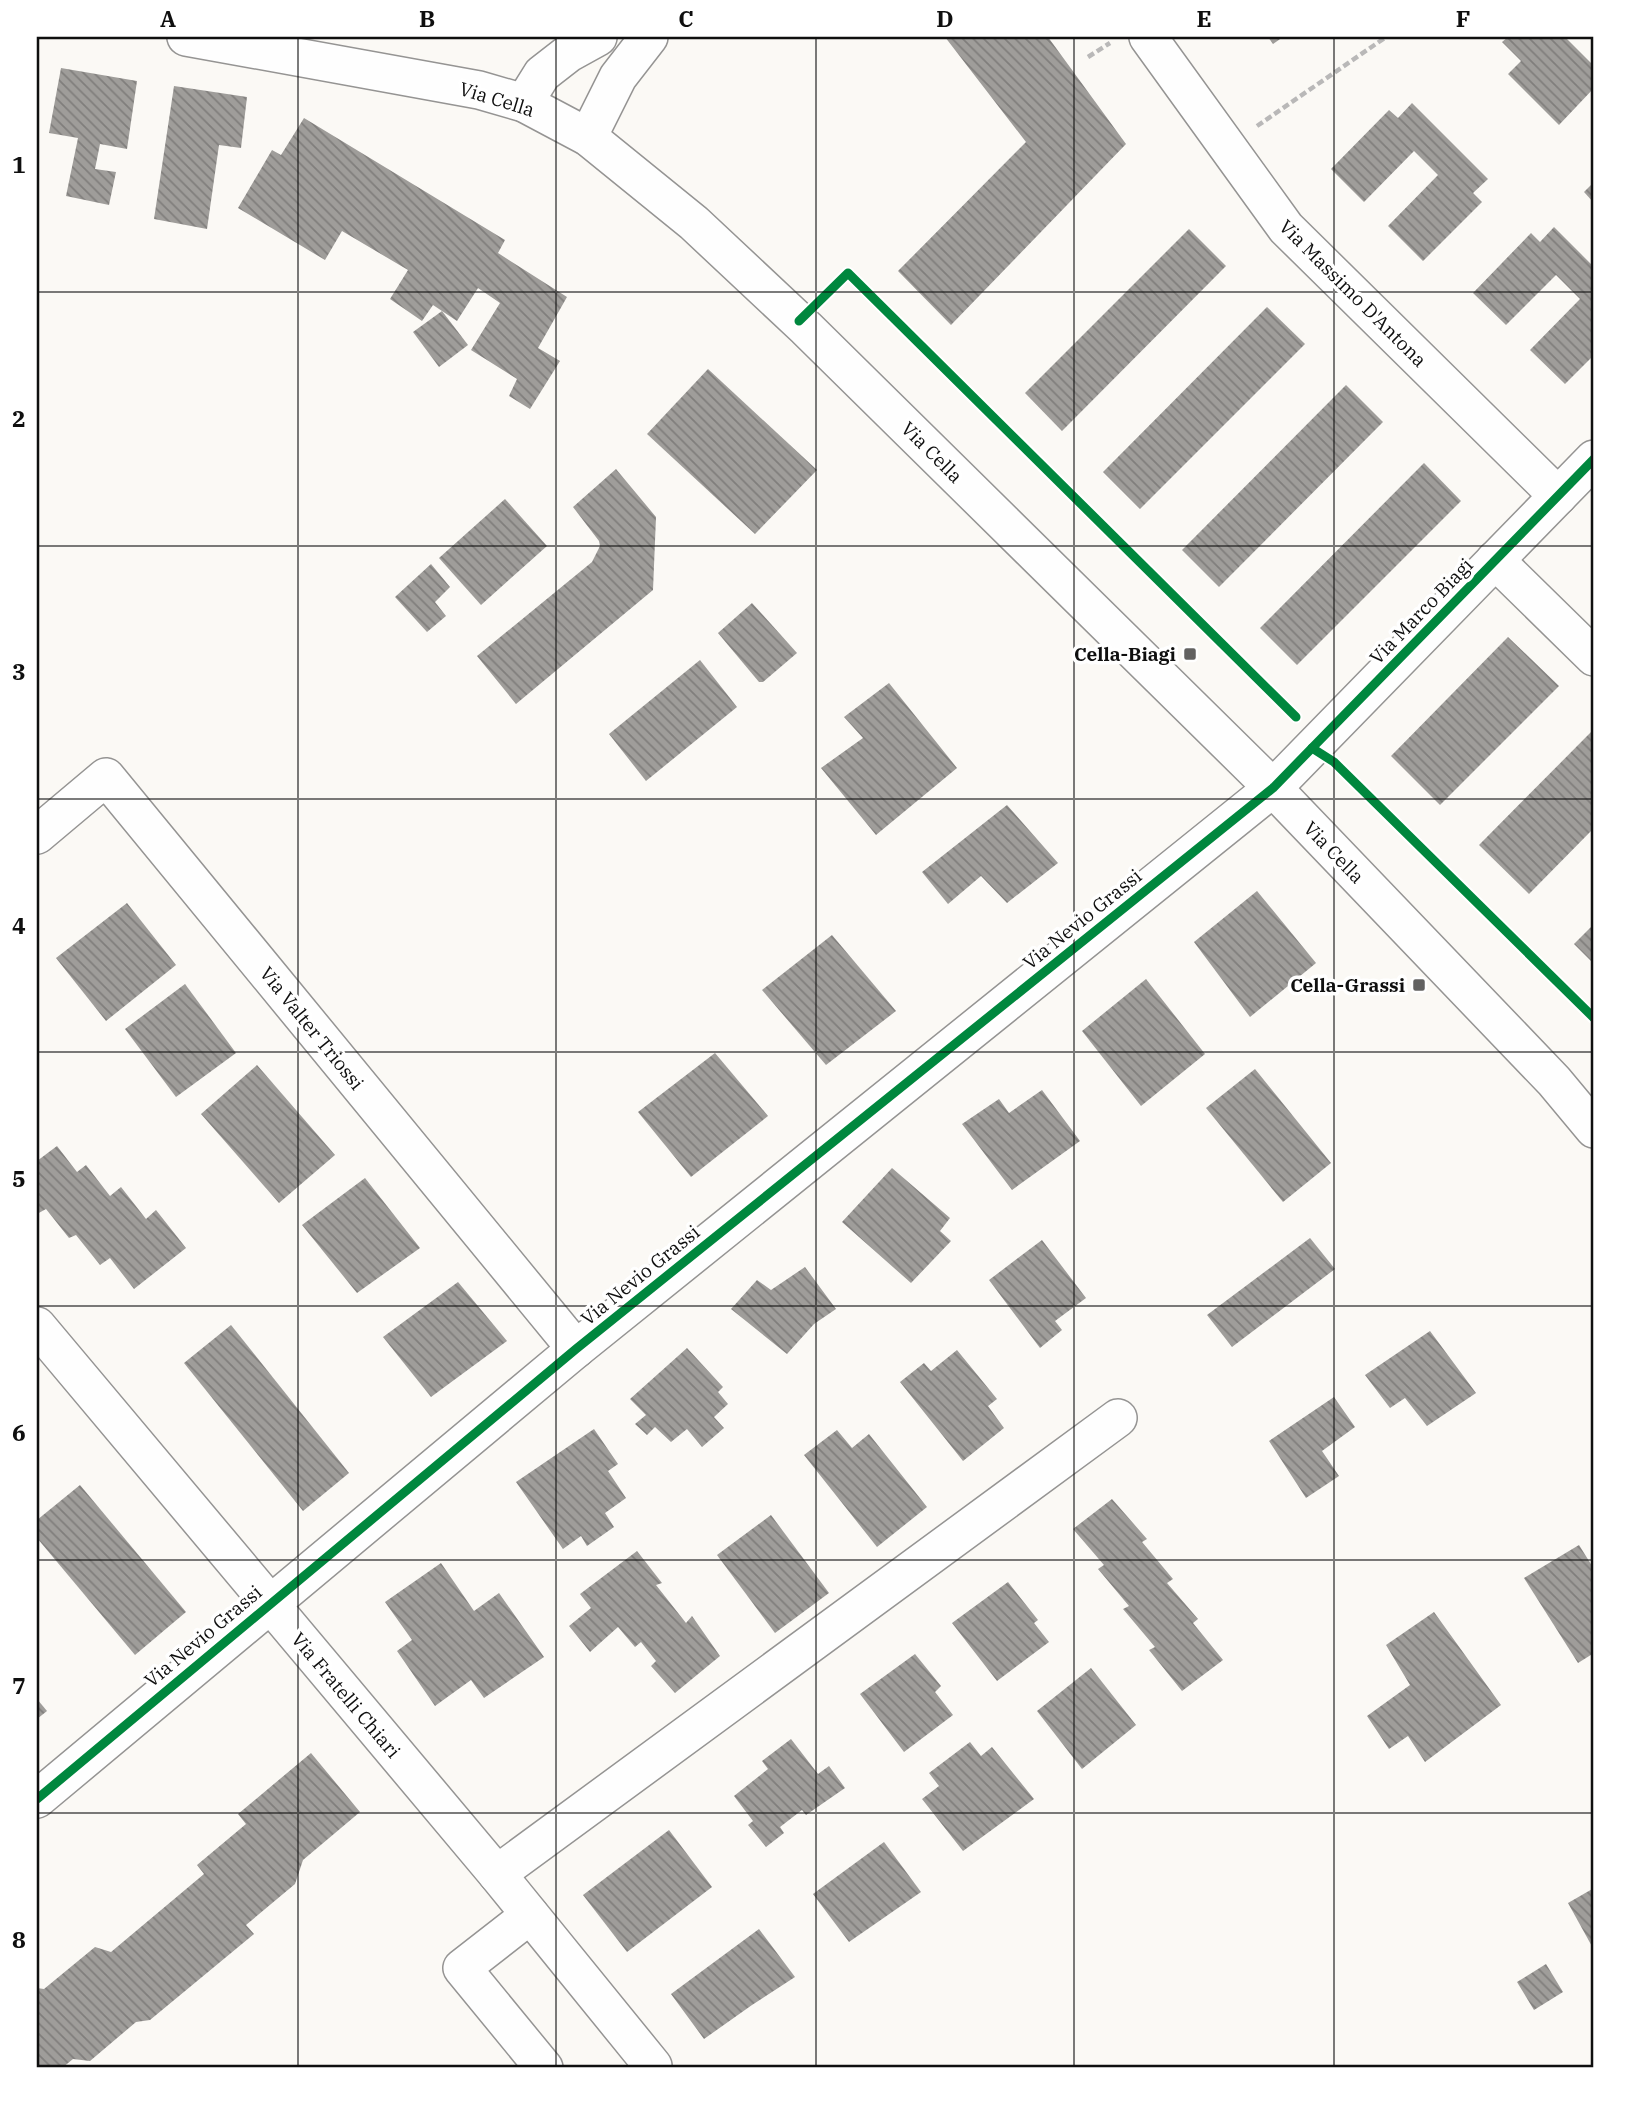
<svg xmlns="http://www.w3.org/2000/svg" width="1631" height="2105" font-family="'IBM Plex Serif',serif">
<defs>
<pattern id="building-back-hatch" width="6" height="6" patternUnits="userSpaceOnUse" patternTransform="scale(1.75)"><rect width="6" height="6" fill="#9f9d9a"/><path d="M-1 5l2 2M0 0l6 6M5-1l2 2" fill="none" stroke="#807e7c"/></pattern>
</defs>
<rect width="100%" height="100%" fill="#fbf9f5"/>
<g fill="url(#building-back-hatch)">
<path d="M945,37H1048L1126,144L951,325L898,271L1026,142Z"/>
<path d="M1268,37H1283L1273,44Z"/>
<path d="M1508,37H1565L1594,66V88L1559,125L1508,74L1521,61L1502,42Z"/>
<path d="M61,68L137,81L127,149L100,144L95,169L116,172L109,205L66,196L78,138L49,133Z"/>
<path d="M174,86L247,97L241,148L219,145L207,229L154,219Z"/>
<path d="M1412,103L1488,179L1473,193L1482,202L1423,261L1388,226L1438,175L1414,151L1364,202L1331,169L1389,110L1398,118Z"/>
<path d="M304,118L505,240L498,253L567,297L538,348L560,361L530,409L509,396L517,379L471,350L500,303L478,288L457,321L433,305L422,321L390,299L408,270L342,231L325,260L238,208L272,150L281,155Z"/>
<path d="M1594,182V203L1584,192Z"/>
<path d="M1554,227L1594,267V355L1565,384L1530,350L1580,299L1556,275L1506,325L1473,293L1531,233L1540,242Z"/>
<path d="M1189,229L1226,266L1062,431L1025,393Z"/>
<path d="M1267,307L1305,344L1140,509L1103,472Z"/>
<path d="M442,311L468,345L439,367L413,332Z"/>
<path d="M708,369L817,470L755,534L647,434Z"/>
<path d="M1346,385L1383,422L1219,587L1182,550Z"/>
<path d="M1424,463L1461,501L1297,665L1260,628Z"/>
<path d="M616,469L656,517L653,590L516,704L477,656L592,562L600,546L599,541L573,507Z"/>
<path d="M505,499L547,546L481,605L439,558Z"/>
<path d="M431,564L450,587L435,602L446,616L427,632L395,597Z"/>
<path d="M752,603L797,653L763,682H759L718,633Z"/>
<path d="M1508,637L1559,686L1440,805L1391,756Z"/>
<path d="M700,660L737,707L646,781L609,734Z"/>
<path d="M889,683L957,768L876,835L821,768L863,738L844,717Z"/>
<path d="M1594,729V828L1529,894L1479,845Z"/>
<path d="M1007,805L1058,863L1007,903L981,876L948,904L922,872Z"/>
<path d="M1257,891L1316,963L1250,1017L1194,942Z"/>
<path d="M127,903L176,965L106,1021L56,958Z"/>
<path d="M1594,924V964L1574,944Z"/>
<path d="M832,935L896,1011L826,1065L762,990Z"/>
<path d="M1146,979L1205,1054L1141,1106L1082,1031Z"/>
<path d="M185,984L236,1053L176,1097L125,1029Z"/>
<path d="M715,1053L768,1116L691,1177L638,1112Z"/>
<path d="M257,1065L335,1155L279,1203L201,1114Z"/>
<path d="M1255,1069L1331,1163L1283,1202L1206,1108Z"/>
<path d="M1042,1090L1080,1141L1012,1190L962,1124L999,1099L1009,1113Z"/>
<path d="M57,1146L77,1172L86,1165L110,1196L121,1187L146,1219L156,1210L186,1248L134,1289L110,1258L100,1265L76,1235L69,1238L46,1209L37,1214V1161Z"/>
<path d="M892,1168L950,1218L940,1231L951,1241L911,1283L842,1222Z"/>
<path d="M365,1178L420,1248L357,1293L302,1225Z"/>
<path d="M1310,1238L1335,1269L1232,1347L1207,1315Z"/>
<path d="M1042,1240L1086,1298L1055,1321L1062,1330L1040,1348L989,1280Z"/>
<path d="M805,1267L836,1309L814,1324L787,1354L731,1309L757,1280L771,1290Z"/>
<path d="M458,1282L507,1341L431,1397L383,1337Z"/>
<path d="M231,1325L349,1473L303,1511L184,1363Z"/>
<path d="M1430,1331L1476,1393L1427,1426L1405,1398L1390,1408L1365,1375Z"/>
<path d="M687,1348L723,1387L718,1392L728,1404L714,1417L724,1428L702,1447L687,1429L671,1442L655,1427L647,1435L635,1424L646,1415L630,1399Z"/>
<path d="M957,1350L997,1399L988,1406L1004,1428L963,1461L900,1382L924,1363L931,1371Z"/>
<path d="M1334,1397L1355,1427L1322,1451L1339,1476L1306,1498L1269,1441Z"/>
<path d="M594,1429L618,1464L608,1471L626,1498L605,1513L614,1527L587,1546L581,1536L563,1549L516,1482Z"/>
<path d="M837,1430L852,1448L869,1434L927,1507L877,1547L804,1455Z"/>
<path d="M80,1485L186,1612L135,1655L37,1538V1520Z"/>
<path d="M1112,1499L1147,1539L1142,1542L1173,1579L1167,1583L1198,1619L1193,1623L1223,1660L1182,1691L1149,1650L1155,1647L1123,1609L1129,1606L1098,1569L1104,1565L1073,1529Z"/>
<path d="M771,1515L829,1593L775,1633L717,1555Z"/>
<path d="M1579,1545L1594,1569V1653L1578,1663L1524,1578Z"/>
<path d="M637,1551L662,1583L656,1585L686,1623L692,1616L720,1656L675,1693L651,1666L656,1661L641,1642L635,1647L618,1627L590,1652L569,1626L591,1608L580,1594Z"/>
<path d="M441,1563L474,1611L499,1593L544,1657L484,1698L471,1680L435,1706L397,1651L412,1640L385,1602Z"/>
<path d="M1008,1582L1038,1620L1034,1623L1049,1642L997,1681L952,1623Z"/>
<path d="M1434,1612L1501,1705L1425,1762L1408,1736L1389,1749L1367,1716L1410,1685L1386,1645Z"/>
<path d="M915,1654L941,1686L935,1692L953,1715L904,1752L860,1694Z"/>
<path d="M1091,1668L1136,1725L1082,1769L1037,1711Z"/>
<path d="M37,1699L47,1711L37,1719Z"/>
<path d="M791,1739L818,1774L829,1766L845,1788L806,1815L802,1810L780,1827L784,1833L766,1847L748,1825L753,1821L734,1796L768,1769L762,1761Z"/>
<path d="M970,1742L981,1756L992,1747L1034,1799L963,1851L922,1799L939,1786L929,1773Z"/>
<path d="M311,1753L360,1812L303,1860L295,1884L246,1925L254,1934L150,2020L136,2022L90,2061L73,2059L62,2068H37V1988L44,1989L95,1947L111,1952L204,1874L197,1865L246,1824L238,1814Z"/>
<path d="M669,1830L712,1887L627,1952L583,1895Z"/>
<path d="M884,1842L921,1892L849,1942L813,1894Z"/>
<path d="M1594,1888V1950L1568,1903Z"/>
<path d="M759,1929L795,1977L752,2005L704,2039L671,1994Z"/>
<path d="M1546,1964L1563,1992L1534,2010L1517,1982Z"/>
</g>
<g fill="none" stroke-linecap="round" stroke-linejoin="round">
<g stroke="#959493" stroke-width="40">
<g id="minor">
<path d="M186,37L479,90L524,103L588,137L694,223L806,328L1273,788L1554,1081L1594,1129"/>
<path d="M1148,37L1286,228L1558,496"/>
<path d="M524,103L542,74L569,53L598,37"/>
<path d="M588,137L618,77L649,37"/>
<path d="M1495,560L1594,657"/>
<path d="M37,835L106,777L576,1349"/>
<path d="M37,1326L497,1874L653,2066L650,2068"/>
<path d="M37,1799L576,1349L1273,788L1594,459"/>
<path d="M497,1874L1118,1418"/>
<path d="M530,1915L462,1968L544,2068"/>
</g>
</g>
<g stroke="#b9b8b8" stroke-width="4.5" stroke-dasharray="7 3.5" stroke-linecap="butt">
<path d="M1088,57L1110,43"/>
<path d="M1257,126L1386,37"/>
</g>
<use href="#minor" stroke="#fefefe" stroke-width="37"/>
<g stroke="#fff" stroke-width="13">
<g id="cycleway">
<path d="M799,321L848,273L1296,717"/>
<path d="M1312,748L1334,762L1594,1018"/>
<path d="M37,1799L576,1349L1273,788L1594,459"/>
</g>
</g>
<use href="#cycleway" stroke="#00873e" stroke-width="9"/>
</g>
<path fill="none" stroke="#0f0f0f" stroke-width="2" stroke-opacity="0.55" d="M298,37V2068M556,37V2068M816,37V2068M1074,37V2068M1334,37V2068M37,292H1594M37,546H1594M37,799H1594M37,1052H1594M37,1306H1594M37,1560H1594M37,1813H1594"/>
<g fill="#626160" stroke="#fff" stroke-width="2.5">
<rect x="1183" y="647" width="14" height="14" rx="3.5"/>
<rect x="1412" y="978" width="14" height="14" rx="3.5"/>
</g>
<g text-anchor="middle" dominant-baseline="central" stroke-width="7" stroke-linejoin="round" paint-order="stroke">
<g font-size="19" fill="#0f0f0f" stroke="#fff">
<text transform="translate(497 99) rotate(17)">Via Cella</text>
<text transform="translate(1353 293) rotate(45)">Via Massimo D'Antona</text>
<text transform="translate(932 452) rotate(45)">Via Cella</text>
<text transform="translate(1421 611) rotate(-46)">Via Marco Biagi</text>
<text transform="translate(1334 852) rotate(46)">Via Cella</text>
<text transform="translate(1082 919) rotate(-39)">Via Nevio Grassi</text>
<text transform="translate(312 1028) rotate(51)">Via Valter Triossi</text>
<text transform="translate(640 1275) rotate(-39)">Via Nevio Grassi</text>
<text transform="translate(203 1636) rotate(-40)">Via Nevio Grassi</text>
<text transform="translate(346 1695) rotate(50)">Via Fratelli Chiari</text>
</g>
<g font-size="19" font-weight="bold" fill="#0f0f0f" stroke="#fff" text-anchor="end">
<text x="1176" y="654">Cella-Biagi</text>
<text x="1405" y="985">Cella-Grassi</text>
</g>
</g>
<rect width="1631" height="2105" fill="none" stroke="#ffffff" stroke-width="77"/>
<rect x="38" y="38" width="1554" height="2028" fill="none" stroke="#0f0f0f" stroke-width="2.5"/>
<g font-size="23" text-anchor="middle" font-weight="bold" fill="#0f0f0f">
<text x="168" y="27">A</text>
<text x="427" y="27">B</text>
<text x="686" y="27">C</text>
<text x="945" y="27">D</text>
<text x="1204" y="27">E</text>
<text x="1463" y="27">F</text>
<text x="19" y="173">1</text>
<text x="19" y="427">2</text>
<text x="19" y="680">3</text>
<text x="19" y="934">4</text>
<text x="19" y="1187">5</text>
<text x="19" y="1441">6</text>
<text x="19" y="1694">7</text>
<text x="19" y="1948">8</text>
</g>
</svg>
